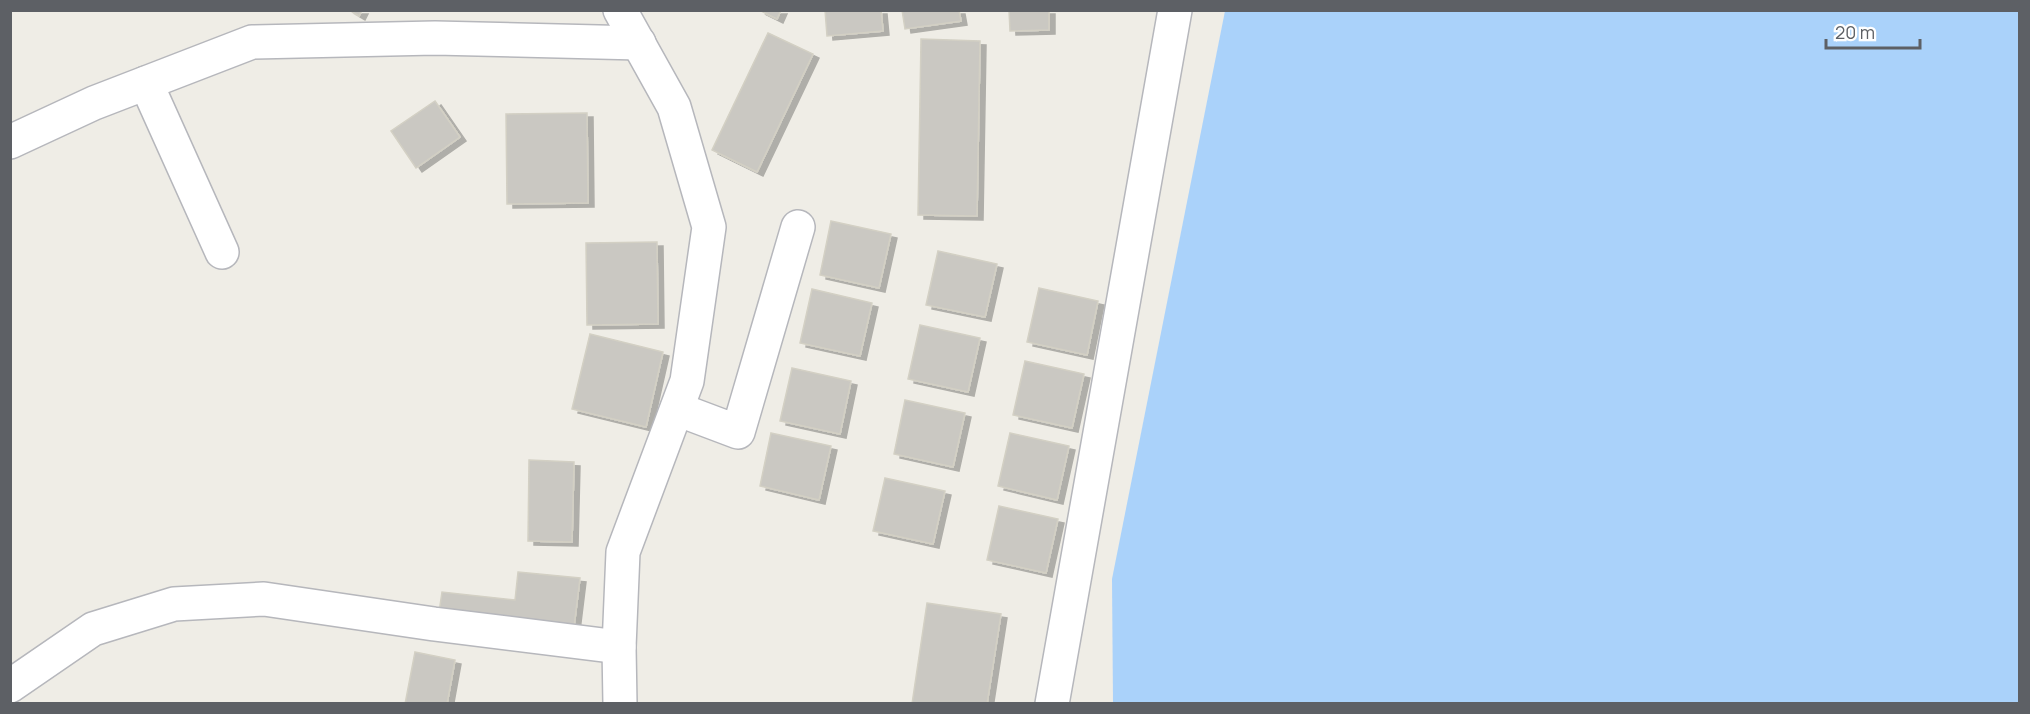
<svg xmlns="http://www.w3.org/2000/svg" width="2030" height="714" font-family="Manrope,sans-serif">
<defs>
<filter id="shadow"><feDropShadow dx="6" dy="4" stdDeviation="0" flood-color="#0004"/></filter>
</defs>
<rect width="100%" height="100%" fill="#efede6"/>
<path fill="#aad2fa" d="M1225,11H2019V703H1113L1112,579Z"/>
<g fill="#cac8c2" stroke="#d3d0c4" stroke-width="1.5" filter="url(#shadow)">
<path d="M349,10H362L359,16Z"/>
<path d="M759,10H781L777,19Z"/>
<path d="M825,10H881L883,31L827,36Z"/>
<path d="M902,10H959L961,21L905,29Z"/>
<path d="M1009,10H1049V30L1010,31Z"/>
<path d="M768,33L813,54L757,172L712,150Z"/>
<path d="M921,39L980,41L977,216L918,215Z"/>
<path d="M435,101L460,137L416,168L391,131Z"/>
<path d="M587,113L588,203L507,204L506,114Z"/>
<path d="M831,221L891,234L879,288L820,275Z"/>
<path d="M657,242L658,324L587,325L586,243Z"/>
<path d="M938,251L997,264L985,317L926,305Z"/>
<path d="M1039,288L1098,301L1087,355L1027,342Z"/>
<path d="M812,289L872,303L860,356L800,343Z"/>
<path d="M920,325L980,338L968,392L908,379Z"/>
<path d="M590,334L663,352L646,427L572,409Z"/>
<path d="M1025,361L1084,374L1072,428L1013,415Z"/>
<path d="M792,368L851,381L840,434L780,421Z"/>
<path d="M905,400L965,413L953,467L894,454Z"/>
<path d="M771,433L831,446L819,500L760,486Z"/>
<path d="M1010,433L1069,446L1057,500L998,486Z"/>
<path d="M529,460L574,462L572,542L528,541Z"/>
<path d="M885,478L945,491L933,544L873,531Z"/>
<path d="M999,506L1058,519L1046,573L987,560Z"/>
<path d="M518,572L580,578L573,635L438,619L442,592L515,600Z"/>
<path d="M927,603L1001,614L987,704H912Z"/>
<path d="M415,652L455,660L447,704H405Z"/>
</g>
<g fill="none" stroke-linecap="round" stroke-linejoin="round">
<g stroke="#b6b7bc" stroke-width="36">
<g id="street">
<path d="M146,83L222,252"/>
<path d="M10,142L94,103L252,42L435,38L639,43"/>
<path d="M677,409L738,432L798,227"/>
<path d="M10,686L93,629L174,604L264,599L434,624L619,647"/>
<path d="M620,704L619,647L623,552L687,381L709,227L674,107L620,10"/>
<path d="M1052,704L1175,10"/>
</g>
</g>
<use href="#street" stroke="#fff" stroke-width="33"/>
</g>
<rect width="2030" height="714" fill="none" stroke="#5d6065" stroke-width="24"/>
<path d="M1826 39v9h94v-9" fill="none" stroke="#5d6065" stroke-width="3"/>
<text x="1835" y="39" font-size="18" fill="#5d6065" stroke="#ffffff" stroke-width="4.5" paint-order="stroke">20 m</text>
</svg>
